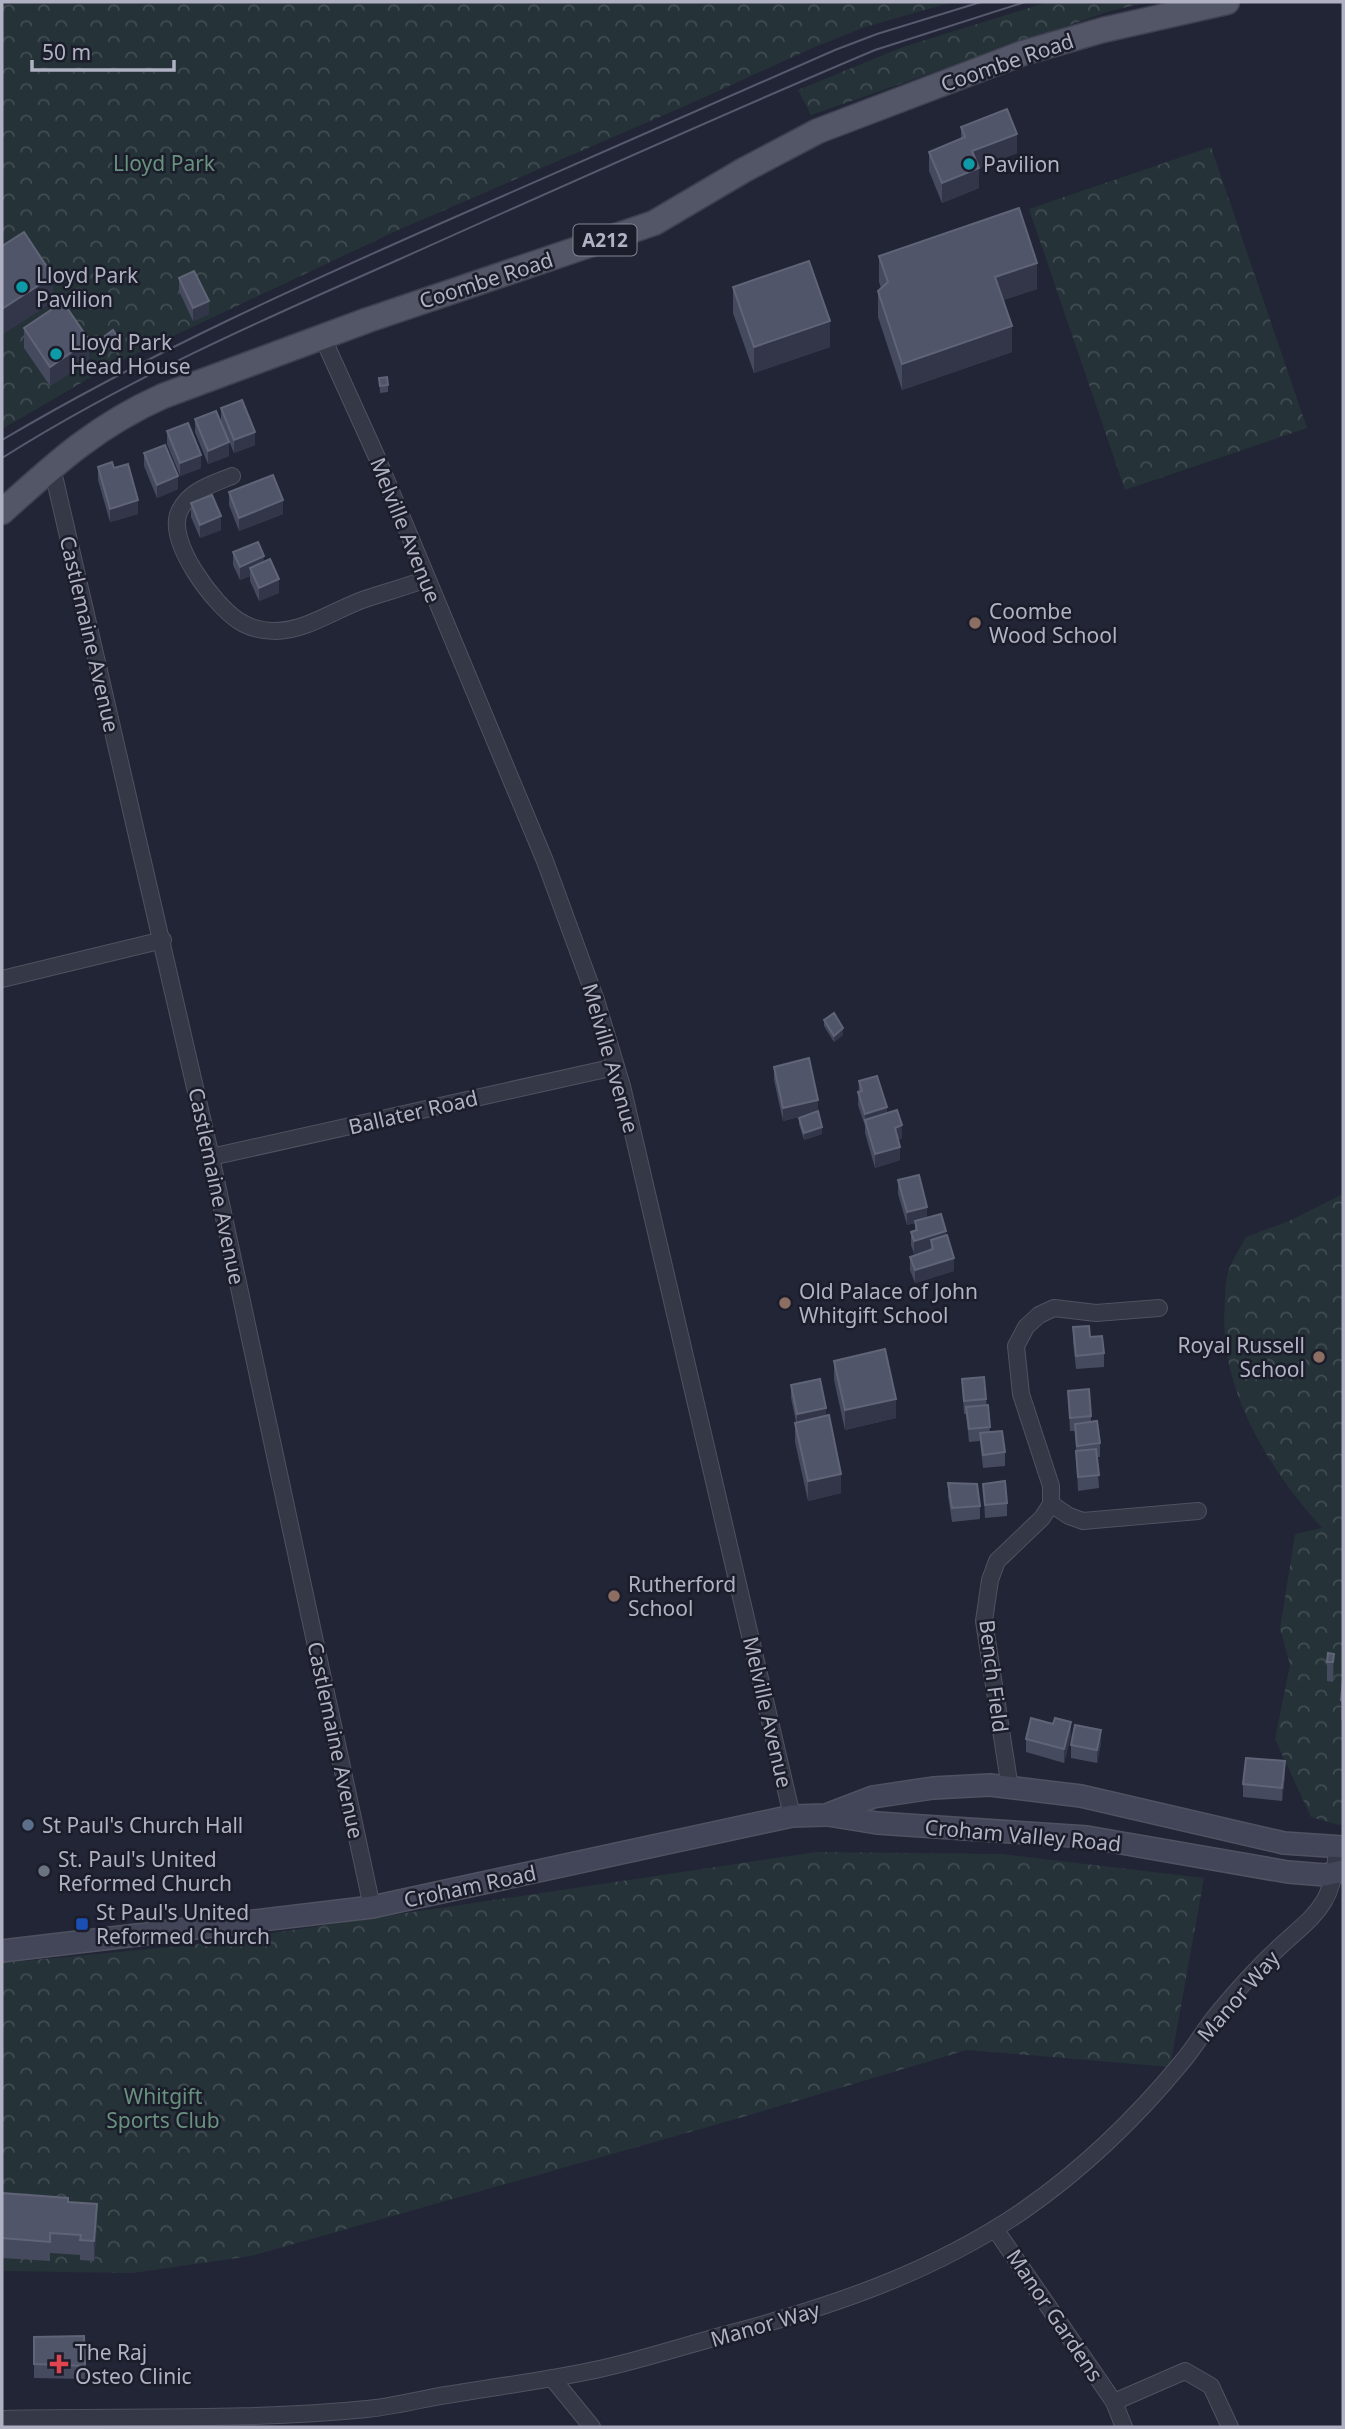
<svg xmlns="http://www.w3.org/2000/svg" width="1345" height="2429" font-family="'Noto Sans',sans-serif">
<defs>
<pattern id="forest-crowns" width="20" height="18" patternUnits="userSpaceOnUse" patternTransform="scale(1.75)"><rect width="20" height="18" fill="#253238"/><path d="M2 6a3 3 0 1 1 6 0M12 15a3 3 0 1 1 6 0" fill="none" stroke="#424d53"/></pattern>
</defs>
<rect width="100%" height="100%" fill="#222536"/>
<g fill="url(#forest-crowns)">
<path d="M2,2H953L865,27L810,49L685,106L396,231L112,365L2,429Z"/>
<path d="M1048,2H1149L1110,11L811,115L798,90L903,47Z"/>
<path d="M1211,147L1307,428L1125,490L1029,209Z"/>
<path d="M1343,1194V1824L1339,1825L1311,1817L1275,1739L1290,1665L1280,1629L1295,1534L1322,1528C1268,1468 1217,1386 1225,1303C1225,1294 1225,1284 1227,1276C1230,1263 1240,1249 1246,1237L1289,1221Z"/>
<path d="M816,1852L1002,1854L1204,1878L1170,2067L967,2050L743,2117L251,2256L133,2273L2,2271V1963L192,1945Z"/>
</g>
<g fill="none" stroke-linecap="round" stroke-linejoin="round">
<g stroke="#505261" stroke-width="18">
<g id="street">
<path d="M322,336L375,453L545,861L596,1000L622,1086L792,1816"/>
<path d="M50,469L55,480L211,1157L372,1907"/>
<path d="M232,476C213,484 190,490 180,510C164,540 215,606 239,621C250,628 263,631 275,631C306,631 336,609 365,599C385,592 406,587 426,579"/>
<path d="M2,979L163,940"/>
<path d="M211,1157L615,1067"/>
<path d="M1051,1504L1069,1516L1083,1521L1198,1511"/>
<path d="M1010,1788L984,1621L990,1580L997,1561L1042,1518L1051,1504V1486L1021,1394L1016,1346L1026,1327L1039,1315L1054,1308L1096,1313L1159,1308"/>
<path d="M995,2229L1114,2402L1124,2427"/>
<path d="M552,2378L592,2427"/>
<path d="M1114,2402L1185,2371L1211,2386L1230,2427"/>
<path d="M2,2419C123,2416 246,2421 367,2409C398,2406 428,2397 459,2393C507,2385 556,2379 604,2368C644,2359 684,2346 724,2335C830,2307 932,2273 1024,2210C1083,2169 1136,2118 1182,2062C1194,2048 1203,2032 1214,2018C1232,1996 1251,1974 1271,1955C1312,1915 1334,1910 1337,1847"/>
</g>
</g>
<g stroke="#505261" stroke-width="24">
<g id="secondary">
<path d="M828,1815L877,1823L1087,1837L1288,1872L1325,1875L1343,1871"/>
<path d="M2,1951L372,1907L792,1816L826,1815L873,1797L933,1788L990,1785L1081,1796L1284,1843L1343,1847"/>
</g>
</g>
<g stroke="#3e4150" stroke-width="27">
<path id="primary" d="M2,512C56,463 96,426 163,396L368,320L654,223L744,170L818,131L1023,53L1103,30L1227,2"/>
</g>
<use href="#street" stroke="#353847" stroke-width="16"/>
<use href="#secondary" stroke="#434659" stroke-width="21"/>
<use href="#primary" stroke="#535667" stroke-width="24"/>
<g stroke="#575a6e" stroke-width="2">
<path d="M2,440C149,353 305,283 462,214C586,159 711,105 835,50L877,34L981,2"/>
<path d="M2,458C127,379 264,319 400,259C547,193 694,127 842,64L875,50L1025,2"/>
</g>
</g>
<g fill="#464a5e">
<path d="M961,127L1017,153L979,168V188L942,203L929,171V152L961,139Z"/>
<path d="M879,256L1037,289L1003,300L1012,352L902,390L878,317V291L881,288L879,282Z"/>
<path d="M179,278L209,314L193,321L179,291Z"/>
<path d="M733,287L830,347L754,373L733,313Z"/>
<path d="M24,328L89,360L50,386L24,348Z"/>
<path d="M105,336L118,344L109,350L105,342Z"/>
<path d="M379,378L388,385V392L380,393Z"/>
<path d="M221,408L255,445L234,453L221,422Z"/>
<path d="M195,419L229,456L208,464L195,432Z"/>
<path d="M167,431L201,468L180,476L167,444Z"/>
<path d="M144,453L178,489L157,498L144,466Z"/>
<path d="M98,467L114,468L138,514L110,522L98,480Z"/>
<path d="M229,492L283,514L239,531L229,505Z"/>
<path d="M191,503L221,530L200,538L191,517Z"/>
<path d="M233,552L264,561L279,593L259,601L250,581V576L240,580L233,565Z"/>
<path d="M824,1020L843,1035L834,1042L824,1026Z"/>
<path d="M774,1067L818,1113L822,1134L804,1140L799,1124V1118L803,1116L783,1121L774,1080Z"/>
<path d="M859,1081L887,1113L902,1138L898,1140L900,1160L875,1168L865,1133V1126L858,1105Z"/>
<path d="M898,1180L927,1218L946,1235L954,1271L915,1283L910,1270V1257L931,1250V1249L914,1254L911,1245V1232L915,1230V1223L907,1225L898,1194Z"/>
<path d="M1073,1327L1090,1337L1104,1353V1367L1076,1369L1073,1341Z"/>
<path d="M834,1361L896,1418L845,1430L834,1380Z"/>
<path d="M962,1379L986,1399L990,1432L1005,1452V1466L983,1468L980,1441L969,1442L966,1414H964Z"/>
<path d="M791,1385L826,1416L841,1493L808,1501L795,1442V1423L796,1422L791,1398Z"/>
<path d="M1068,1391L1091,1416V1422L1100,1443V1457H1097L1099,1488L1078,1491L1075,1431H1070Z"/>
<path d="M948,1483L980,1506V1519L952,1522L948,1496Z"/>
<path d="M983,1484L1007,1503V1516L985,1518Z"/>
<path d="M1334,1654V1673L1333,1682L1327,1681V1662Z"/>
<path d="M1343,1680V1720H1341V1700Z"/>
<path d="M1053,1724L1071,1735L1064,1763L1026,1752V1739Z"/>
<path d="M1101,1743L1097,1763L1071,1758V1745Z"/>
<path d="M1285,1775L1282,1801L1243,1797V1784Z"/>
<path d="M2,2198L68,2202L97,2224L94,2261L80,2260V2255L50,2253V2261L2,2258Z"/>
<path d="M34,2337L85,2366V2379L34,2378Z"/>
</g>
<g fill="#333649">
<path d="M1017,134V153L979,168V188L942,203V183L972,151Z"/>
<path d="M1037,263V289L995,303V277Z"/>
<path d="M53,276V302L2,335V309Z"/>
<path d="M209,301V314L193,321V308Z"/>
<path d="M830,321V347L754,373V347Z"/>
<path d="M1012,326V352L902,390V364Z"/>
<path d="M118,338V344L109,350V343Z"/>
<path d="M89,340V360L50,386V367Z"/>
<path d="M255,432V445L234,453V440Z"/>
<path d="M229,442V456L208,464V451Z"/>
<path d="M201,455V468L180,476V463Z"/>
<path d="M178,476V489L157,498V485Z"/>
<path d="M138,500V514L110,522V509Z"/>
<path d="M283,500V514L239,531V518Z"/>
<path d="M221,516V530L200,538V525Z"/>
<path d="M264,556V570L250,568V576L240,580V567Z"/>
<path d="M279,579V593L259,601V588Z"/>
<path d="M843,1028V1035L834,1042V1036Z"/>
<path d="M818,1100V1113L783,1121V1108Z"/>
<path d="M887,1107V1121H865V1114Z"/>
<path d="M902,1125V1138L895,1141V1128Z"/>
<path d="M822,1127V1134L804,1140V1133Z"/>
<path d="M900,1147V1160L875,1168V1154Z"/>
<path d="M927,1207V1220L907,1225V1212Z"/>
<path d="M946,1231V1244L931,1240V1249L914,1254V1241Z"/>
<path d="M954,1258V1271L915,1283V1270Z"/>
<path d="M896,1399V1418L845,1430V1410Z"/>
<path d="M826,1408V1421L797,1427V1414Z"/>
<path d="M841,1474V1493L808,1501V1481Z"/>
<path d="M1334,1654V1673L1333,1682V1662Z"/>
<path d="M1071,1722V1735L1064,1763V1749Z"/>
<path d="M1101,1730V1743L1097,1763V1750Z"/>
<path d="M1285,1761V1775L1282,1801V1788Z"/>
<path d="M97,2204V2224L94,2261V2241Z"/>
</g>
<g fill="#515569" stroke="#606477" stroke-width="2">
<path d="M1007,109L1017,134L972,151L979,168L942,183L929,152L965,137L961,127Z"/>
<path d="M1019,208L1037,263L995,277L1012,326L902,364L878,291L888,282L879,256Z"/>
<path d="M24,232L53,276L2,309V246Z"/>
<path d="M809,261L830,321L754,347L733,287Z"/>
<path d="M194,271L209,301L193,308L179,278Z"/>
<path d="M63,302L89,340L50,367L24,328Z"/>
<path d="M113,330L118,338L109,343L105,336Z"/>
<path d="M387,377L388,385L380,386L379,378Z"/>
<path d="M242,400L255,432L234,440L221,408Z"/>
<path d="M216,411L229,442L208,451L195,419Z"/>
<path d="M188,423L201,455L180,463L167,431Z"/>
<path d="M165,445L178,476L157,485L144,453Z"/>
<path d="M112,462L114,468L128,464L138,500L110,509L98,467Z"/>
<path d="M273,475L283,500L239,518L229,492Z"/>
<path d="M212,495L221,516L200,525L191,503Z"/>
<path d="M258,542L264,556L240,567L233,552Z"/>
<path d="M270,559L279,579L259,588L250,568Z"/>
<path d="M834,1013L843,1028L834,1036L824,1020Z"/>
<path d="M809,1058L818,1100L783,1108L774,1067Z"/>
<path d="M877,1076L887,1107L865,1114L858,1092L862,1091L859,1081Z"/>
<path d="M897,1110L902,1125L895,1128L900,1147L875,1154L865,1120Z"/>
<path d="M818,1111L822,1127L804,1133L799,1118Z"/>
<path d="M919,1175L927,1207L907,1212L898,1180Z"/>
<path d="M941,1214L946,1231L914,1241L911,1232L917,1230L915,1221Z"/>
<path d="M947,1235L954,1258L915,1270L910,1257L933,1249L931,1240Z"/>
<path d="M1089,1326L1090,1337L1102,1336L1104,1353L1076,1356L1073,1327Z"/>
<path d="M885,1349L896,1399L845,1410L834,1361Z"/>
<path d="M984,1377L986,1399L964,1401L962,1379Z"/>
<path d="M820,1379L826,1408L797,1414L791,1385Z"/>
<path d="M1089,1389L1091,1416L1070,1418L1068,1391Z"/>
<path d="M988,1405L990,1427L969,1429L966,1407Z"/>
<path d="M829,1415L841,1474L808,1481L795,1423Z"/>
<path d="M1097,1421L1100,1443L1077,1446L1075,1424Z"/>
<path d="M1002,1431L1005,1452L983,1455L980,1433Z"/>
<path d="M1096,1449L1099,1475L1078,1477L1076,1451Z"/>
<path d="M1005,1481L1007,1503L985,1505L983,1484Z"/>
<path d="M948,1483L977,1484L980,1506L952,1508Z"/>
<path d="M1328,1653L1334,1654L1333,1662H1327Z"/>
<path d="M1343,1680V1700H1341Z"/>
<path d="M1031,1718L1053,1724L1055,1718L1071,1722L1064,1749L1026,1739Z"/>
<path d="M1075,1725L1101,1730L1097,1750L1071,1745Z"/>
<path d="M1246,1758L1285,1761L1282,1788L1243,1784Z"/>
<path d="M2,2193L68,2198V2202L97,2204L94,2241L80,2240L81,2235L50,2233V2242L2,2238Z"/>
<path d="M84,2336L85,2366L34,2364V2337Z"/>
</g>
<g fill="#0f9aa8" stroke="#1b1d2b" stroke-width="2.5">
<circle cx="969" cy="164" r="7"/>
<circle cx="22" cy="287" r="7"/>
<circle cx="56" cy="354" r="7"/>
</g>
<g fill="#8d6e63" stroke="#1b1d2b" stroke-width="2.5">
<circle cx="975" cy="623" r="7"/>
<circle cx="785" cy="1303" r="7"/>
<circle cx="1319" cy="1357" r="7"/>
<circle cx="614" cy="1596" r="7"/>
</g>
<circle fill="#5c6f8a" stroke="#1b1d2b" stroke-width="2.5" cx="28" cy="1825" r="7"/>
<circle fill="#6b7280" stroke="#1b1d2b" stroke-width="2.5" cx="44" cy="1871" r="7"/>
<rect fill="#1a4fb4" stroke="#1b1d2b" stroke-width="2.5" x="75" y="1917" width="14" height="14" rx="3.5"/>
<path fill="#e0444e" stroke="#1b1d2b" stroke-width="2.5" d="M55.5 2353.5h7v7h7v7h-7v7h-7v-7h-7v-7h7z"/>
<g text-anchor="middle" dominant-baseline="central" stroke-width="5" stroke-linejoin="round" paint-order="stroke">
<rect fill="#1b1d2b" stroke="#838595" stroke-width="2" x="573.5" y="224.5" width="63" height="31" rx="5"/>
<g font-size="19" font-weight="bold" fill="#b0b2c3">
<text x="605" y="240">A212</text>
</g>
<g font-size="21" fill="#b0b2c3" stroke="#1b1d2b">
<text transform="translate(1007 62) rotate(-19)">Coombe Road</text>
<text transform="translate(486 280) rotate(-18)">Coombe Road</text>
<text transform="translate(406 530) rotate(68)">Melville Avenue</text>
<text transform="translate(90 634) rotate(77)">Castlemaine Avenue</text>
<text transform="translate(611 1058) rotate(74)">Melville Avenue</text>
<text transform="translate(413 1112) rotate(-13)">Ballater Road</text>
<text transform="translate(217 1186) rotate(78)">Castlemaine Avenue</text>
<text transform="translate(994 1676) rotate(83)">Bench Field</text>
<text transform="translate(768 1712) rotate(77)">Melville Avenue</text>
<text transform="translate(336 1740) rotate(78)">Castlemaine Avenue</text>
<text transform="translate(1023 1835) rotate(5)">Croham Valley Road</text>
<text transform="translate(470 1886) rotate(-12)">Croham Road</text>
<text transform="translate(1238 1996) rotate(-49)">Manor Way</text>
<text transform="translate(1055 2315) rotate(56)">Manor Gardens</text>
<text transform="translate(765 2324) rotate(-16)">Manor Way</text>
</g>
<g font-size="21" fill="#69927e" stroke="#1b1d2b">
<text x="164" y="163">Lloyd Park</text>
<text x="163" y="2096">Whitgift<tspan x="163" dy="24">Sports Club</tspan></text>
</g>
<g font-size="21" fill="#b0b2c3" stroke="#1b1d2b" text-anchor="start">
<text x="983" y="164">Pavilion</text>
<text x="36" y="275">Lloyd Park<tspan x="36" dy="24">Pavilion</tspan></text>
<text x="70" y="342">Lloyd Park<tspan x="70" dy="24">Head House</tspan></text>
<text x="989" y="611">Coombe<tspan x="989" dy="24">Wood School</tspan></text>
<text x="799" y="1291">Old Palace of John<tspan x="799" dy="24">Whitgift School</tspan></text>
<text x="1305" y="1345" text-anchor="end">Royal Russell<tspan x="1305" dy="24">School</tspan></text>
<text x="628" y="1584">Rutherford<tspan x="628" dy="24">School</tspan></text>
<text x="42" y="1825">St Paul's Church Hall</text>
<text x="58" y="1859">St. Paul's United<tspan x="58" dy="24">Reformed Church</tspan></text>
<text x="96" y="1912">St Paul's United<tspan x="96" dy="24">Reformed Church</tspan></text>
<text x="75" y="2352">The Raj<tspan x="75" dy="24">Osteo Clinic</tspan></text>
</g>
</g>
<rect width="1345" height="2429" fill="none" stroke="#b0b2c3" stroke-width="7"/>
<path d="M32 60v10h142v-10" fill="none" stroke="#b0b2c3" stroke-width="3.5"/>
<text x="42" y="60" font-size="21" fill="#b0b2c3" stroke="#1b1d2b" stroke-width="5" paint-order="stroke">50 m</text>
</svg>
